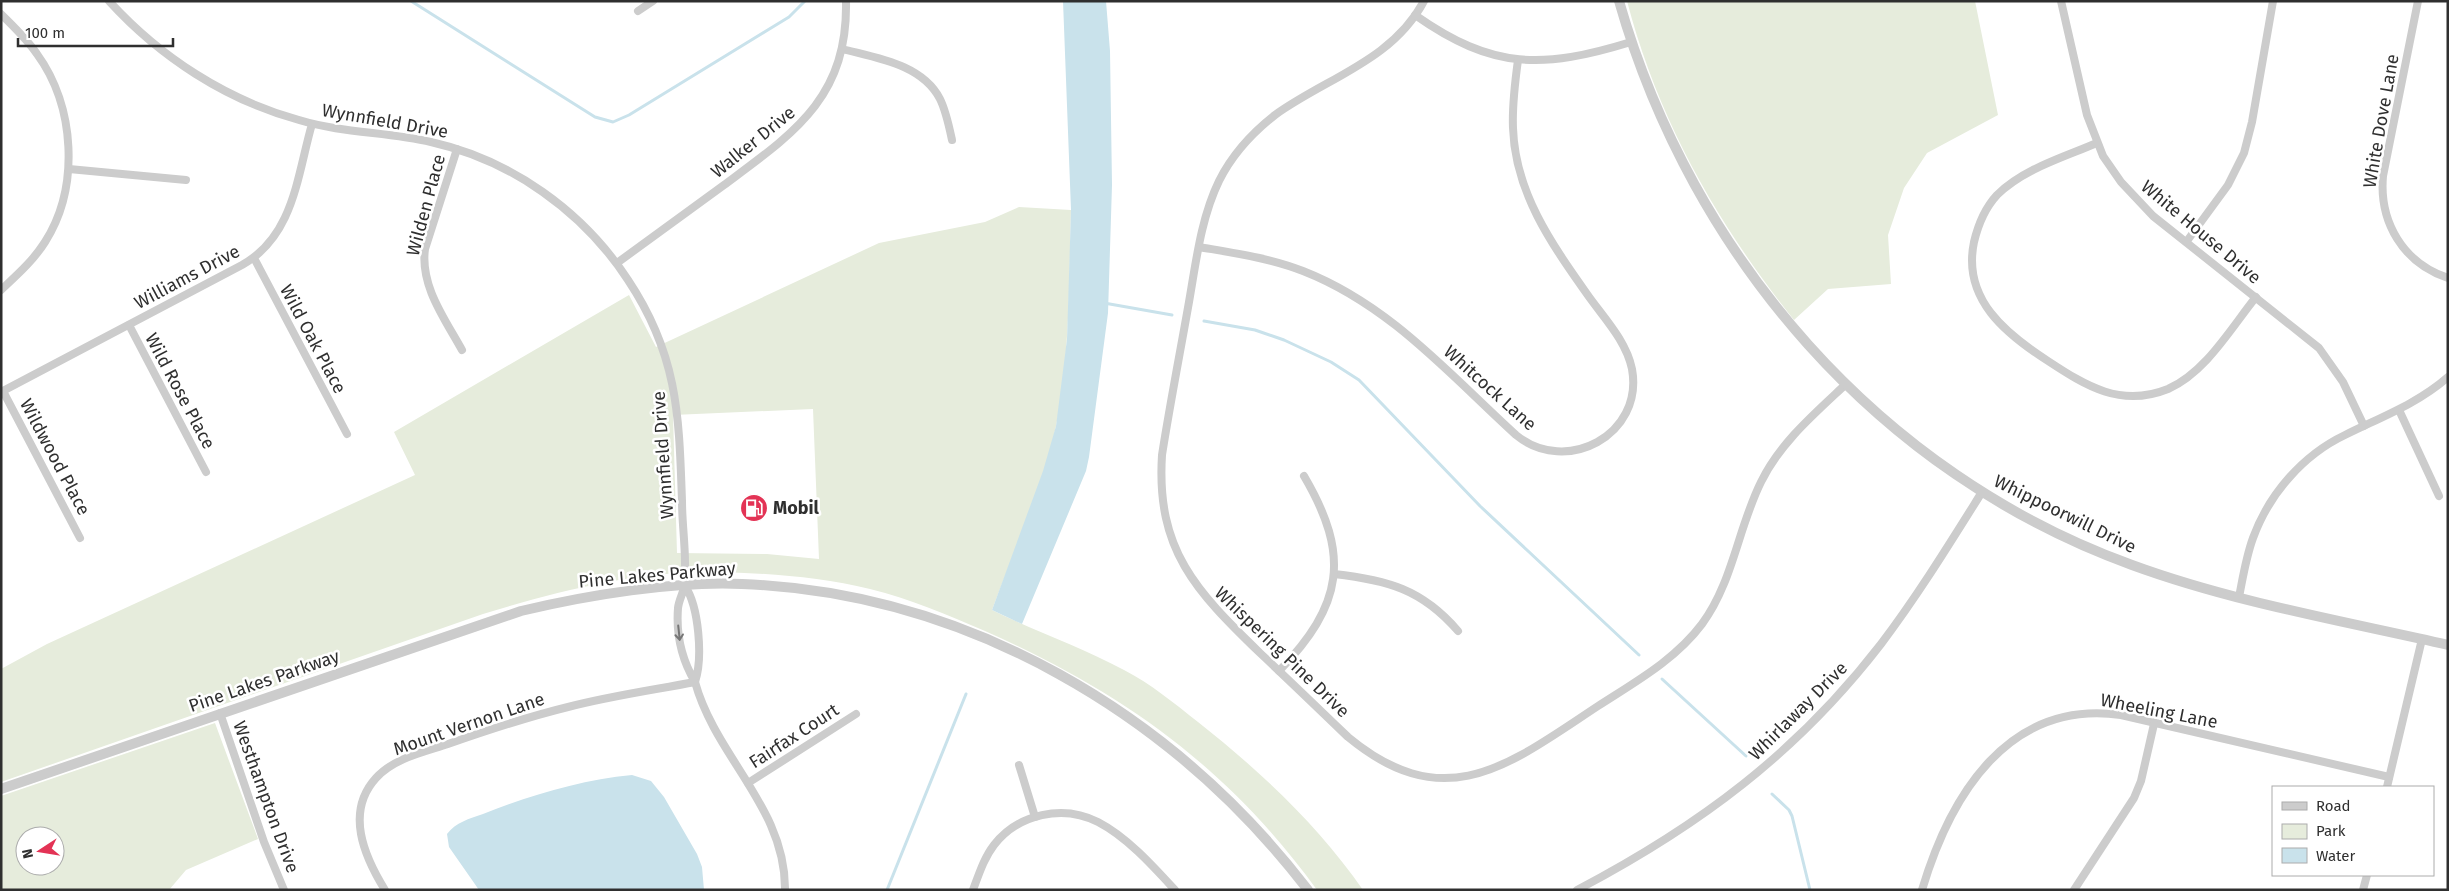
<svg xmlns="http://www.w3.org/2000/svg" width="2449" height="891" font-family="'Fira Sans',sans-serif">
<rect width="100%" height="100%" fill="#fff"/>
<g fill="#e6ecdc" fill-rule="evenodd">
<path d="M1627,1H1975L1998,115L1927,153L1904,188L1888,235L1891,284L1828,289L1794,320C1718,225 1658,120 1627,1Z"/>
<path d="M1019,207L1071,210C1069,279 1070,359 1056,426C1043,489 1014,550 992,610C1035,631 1081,647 1124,670C1151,684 1174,703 1198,722C1259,770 1319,826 1363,890H1317C1228,767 1122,692 985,631C947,615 911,599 870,589C820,577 767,573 715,572C637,571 558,591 483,614L1,782V669L47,644L415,475L394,432L629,295L656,347L879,243L985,222ZM813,409L819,559L767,554L677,553L673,415Z"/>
<path d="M215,723L258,839L186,870L169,890H1V796ZM25,836H55V866H25Z"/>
</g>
<g fill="#c9e2eb">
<path d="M1063,1H1106L1110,51L1112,185L1108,313L1089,457L1086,471L1022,624L992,610L1043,471L1056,426L1067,339L1071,210Z"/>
<path d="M632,775L651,781L664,797L697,854L702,867L704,890H479L449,847L447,834C456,822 469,819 483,814C531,795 581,780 632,775Z"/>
</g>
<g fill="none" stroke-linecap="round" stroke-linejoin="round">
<g stroke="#c9e2eb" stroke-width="3">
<path d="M411,1L595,117L613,122L629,115L789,17L805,1"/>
<path d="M1104,303L1172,315"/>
<path d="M1204,321L1255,330L1284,340L1331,362L1359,380L1480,506L1639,655"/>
<path d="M1662,679L1746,756"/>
<path d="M1772,794L1789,810L1792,816L1810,890"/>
<path d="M887,890L966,694"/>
</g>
<g stroke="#ccc" stroke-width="8">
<path d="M109,1C160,57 226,100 299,120C342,133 387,132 431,142C511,160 583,211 628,280C678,355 679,415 682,501C682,522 685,542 685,563C685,570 686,577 685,583C684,592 679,599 678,608C676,634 682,660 695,682C703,658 699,607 685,586"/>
<path d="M1424,1C1392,61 1326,78 1275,115C1252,133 1232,155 1219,181C1201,218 1196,262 1189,302C1180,353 1170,404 1162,455C1156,550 1196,591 1260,653C1290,681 1319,709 1348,737C1446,818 1510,764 1598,706C1635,682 1675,660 1702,624C1733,582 1738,528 1761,482C1780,443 1814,414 1845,385"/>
<path d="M2061,1L2087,115L2103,156L2121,182L2153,216L2319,348L2343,382L2364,426"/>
<path d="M2418,1L2383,176C2379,222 2403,263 2448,278"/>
<path d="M638,11L653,1"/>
<path d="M1,14C14,27 27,39 37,54C75,106 80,187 45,242C33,261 17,275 1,290"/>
<path d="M1415,15C1493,70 1543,69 1631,42"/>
<path d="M842,49C876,58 922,64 940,99C946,111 949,126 952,140"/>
<path d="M2097,143C2064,157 2023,169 1997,195C1985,208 1978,225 1974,242C1962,299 2006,334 2048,361C2086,386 2121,408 2168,389C2206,372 2231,328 2256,297"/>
<path d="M457,149L425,249C420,286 445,319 462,350"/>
<path d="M69,169L186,180"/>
<path d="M2187,241L2228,185L2244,153L2252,122L2273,1"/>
<path d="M1199,247C1234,253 1270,258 1303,271C1390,305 1449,374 1516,435C1566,476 1644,435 1632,369C1626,340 1603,317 1587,294C1551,243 1515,192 1513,128C1512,105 1515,82 1518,60"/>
<path d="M254,258L347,434"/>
<path d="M617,263C653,237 688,211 724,185C794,133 848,98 846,1"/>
<path d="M129,325L206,472"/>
<path d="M3,391L80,538"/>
<path d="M1,392L242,265C294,236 297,176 312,124"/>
<path d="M2399,410L2439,496"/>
<path d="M1334,574C1387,580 1422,589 1458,631"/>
<path d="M2239,597C2243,577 2246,557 2253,538C2269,494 2303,455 2345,435C2381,417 2417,404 2448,377"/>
<path d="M1279,671C1343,605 1351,556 1304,476"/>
<path d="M220,713L264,842L284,890"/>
<path d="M1019,765L1035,817"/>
<path d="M748,783L856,714"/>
<path d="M2387,787L2422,639"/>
<path d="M385,890C364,856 345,812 376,778C394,758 424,752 448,744C488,730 527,717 568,707C610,696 653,690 695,682C716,758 786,808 785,890"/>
<path d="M973,890C979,874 984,858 994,845C1018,814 1063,804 1098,822C1127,837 1153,866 1175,890"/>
<path d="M1577,890C1699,826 1797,753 1881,644C1918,595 1950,543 1982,492"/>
<path d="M1922,890C1950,796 2008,699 2121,715L2389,777"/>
<path d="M2074,890L2134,798L2141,781L2154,724"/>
<path d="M2363,890L2367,875"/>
</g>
<g stroke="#ccc" stroke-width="10">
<path d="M1619,1C1692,257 1880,474 2132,565C2233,602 2343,621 2448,645"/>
<path d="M1,789L521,611C588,595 674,581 742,584C968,593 1172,713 1308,890"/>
</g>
</g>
<defs><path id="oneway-shaft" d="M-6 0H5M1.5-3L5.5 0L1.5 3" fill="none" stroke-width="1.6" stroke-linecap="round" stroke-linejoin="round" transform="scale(1.25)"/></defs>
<use stroke="#767676" href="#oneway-shaft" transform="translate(679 633) rotate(84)"/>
<defs>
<g id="fuel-disc" transform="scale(1.4375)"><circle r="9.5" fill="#e33355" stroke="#fff"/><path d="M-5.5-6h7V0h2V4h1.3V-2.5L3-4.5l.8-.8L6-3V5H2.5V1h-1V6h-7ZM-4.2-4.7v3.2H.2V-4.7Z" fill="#fff"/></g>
</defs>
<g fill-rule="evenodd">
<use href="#fuel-disc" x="754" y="508"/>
</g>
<g text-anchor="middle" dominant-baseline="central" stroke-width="5" stroke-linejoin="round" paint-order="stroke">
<g font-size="18" fill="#2f2f2f" stroke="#fff">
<text transform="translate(385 121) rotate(10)">Wynnfield Drive</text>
<text transform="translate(2381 121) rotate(-80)">White Dove Lane</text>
<text transform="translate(753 142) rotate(-39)">Walker Drive</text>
<text transform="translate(426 205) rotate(-75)">Wilden Place</text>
<text transform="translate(2201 232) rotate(40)">White House Drive</text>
<text transform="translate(187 277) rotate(-28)">Williams Drive</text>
<text transform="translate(313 339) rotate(62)">Wild Oak Place</text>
<text transform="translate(1490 388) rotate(42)">Whitcock Lane</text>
<text transform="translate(180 391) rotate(62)">Wild Rose Place</text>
<text transform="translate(663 455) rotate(-94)">Wynnfield Drive</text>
<text transform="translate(55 457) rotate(62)">Wildwood Place</text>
<text transform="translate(2065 514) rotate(26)">Whippoorwill Drive</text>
<text transform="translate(657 575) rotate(-5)">Pine Lakes Parkway</text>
<text transform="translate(1282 652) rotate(44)">Whispering Pine Drive</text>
<text transform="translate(264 681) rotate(-19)">Pine Lakes Parkway</text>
<text transform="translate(1798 711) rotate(-45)">Whirlaway Drive</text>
<text transform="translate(2159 711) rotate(11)">Wheeling Lane</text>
<text transform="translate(469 724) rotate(-19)">Mount Vernon Lane</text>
<text transform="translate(794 736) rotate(-33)">Fairfax Court</text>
<text transform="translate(266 797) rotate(70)">Westhampton Drive</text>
</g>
<g font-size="18" font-weight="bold" fill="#2f2f2f" stroke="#fff" text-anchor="start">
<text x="773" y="508">Mobil</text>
</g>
</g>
<rect width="2449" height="891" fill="none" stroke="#2f2f2f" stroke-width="5"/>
<rect x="2272" y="786" width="162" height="90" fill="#ffffff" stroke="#acacac"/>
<rect x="2282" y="802" width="25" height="8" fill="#cccccc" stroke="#acacac"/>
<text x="2316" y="811" font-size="15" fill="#2f2f2f">Road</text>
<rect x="2282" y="824" width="25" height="15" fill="#e6ecdc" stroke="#acacac"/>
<text x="2316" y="836" font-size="15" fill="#2f2f2f">Park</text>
<rect x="2282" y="848" width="25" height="15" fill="#c9e2eb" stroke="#acacac"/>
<text x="2316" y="861" font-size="15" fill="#2f2f2f">Water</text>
<g transform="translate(40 851) rotate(258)"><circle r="24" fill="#ffffff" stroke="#acacac"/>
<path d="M0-4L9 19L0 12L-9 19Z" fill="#e33355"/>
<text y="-8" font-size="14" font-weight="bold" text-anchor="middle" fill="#2f2f2f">N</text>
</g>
<path d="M18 38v8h155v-8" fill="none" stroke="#2f2f2f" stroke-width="2.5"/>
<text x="25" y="38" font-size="15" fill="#2f2f2f" stroke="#ffffff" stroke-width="4" paint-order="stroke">100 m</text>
</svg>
